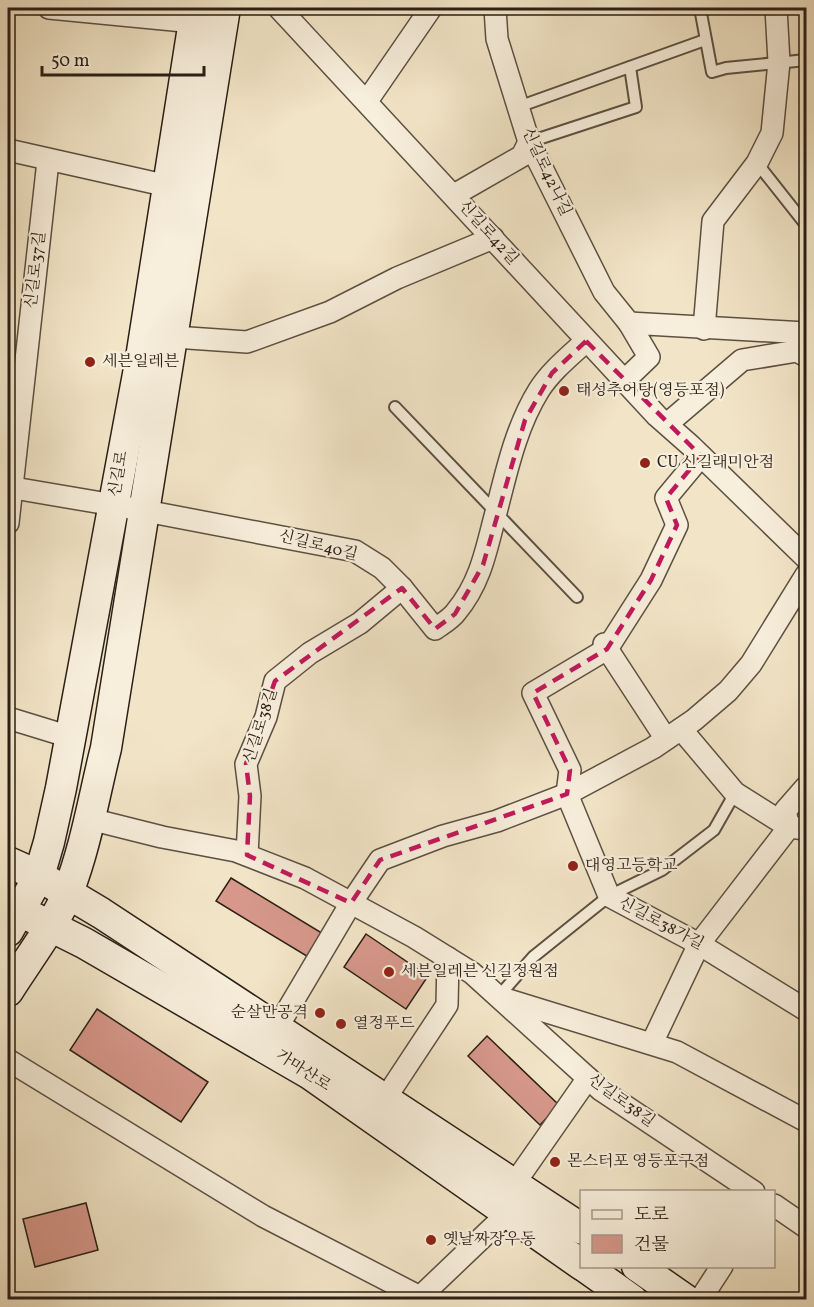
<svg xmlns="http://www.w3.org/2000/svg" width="814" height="1307" font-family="Vollkorn,'Noto Serif KR',serif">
<rect width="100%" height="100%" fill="#f2e5c7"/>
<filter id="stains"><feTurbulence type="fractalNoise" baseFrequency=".00333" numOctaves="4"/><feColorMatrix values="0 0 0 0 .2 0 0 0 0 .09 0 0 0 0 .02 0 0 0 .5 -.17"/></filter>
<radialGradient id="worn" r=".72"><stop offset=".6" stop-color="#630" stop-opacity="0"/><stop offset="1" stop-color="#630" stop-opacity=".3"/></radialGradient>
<g fill="#d7988b" stroke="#2a1f16" stroke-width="1.5">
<path d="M231,878L325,935L310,958L216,901Z"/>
<path d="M366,934L428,976L406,1009L344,967Z"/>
<path d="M97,1009L208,1082L181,1122L70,1050Z"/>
<path d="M487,1036L559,1105L540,1125L468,1056Z"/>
<path d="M86,1203L98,1250L35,1267L23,1219Z"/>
</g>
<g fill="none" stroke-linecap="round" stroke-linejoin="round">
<g stroke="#5c5042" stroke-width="14">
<g id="service">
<path d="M700,8L712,72L726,68L806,60"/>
<path d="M518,107L705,40"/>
<path d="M529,142L636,107L630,67"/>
<path d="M757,163L806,225"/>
<path d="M395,407L577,597"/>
<path d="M498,997L533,957L609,896L662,870L714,830L735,793"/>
</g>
</g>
<g stroke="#5c5042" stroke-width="24">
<g id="minor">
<path d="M49,8L194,22"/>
<path d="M279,8L657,416L691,446L806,558"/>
<path d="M495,8L497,39L529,142L604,292L629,323"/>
<path d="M367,101L431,8"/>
<path d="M8,150L168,186"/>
<path d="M454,195L522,156L529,142"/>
<path d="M704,329L713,221L757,163L772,133L779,62L776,8"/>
<path d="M174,337L247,342L330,312L397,278L493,238"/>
<path d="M624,381L649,357L629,323L806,333"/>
<path d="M667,424L742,360L797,351L806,356"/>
<path d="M701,456L666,498L677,525L651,580L607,649L533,693L570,770L567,794L609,896L699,944L806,1010"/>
<path d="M8,487L114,505L355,551L382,568L402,588L435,629C442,624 451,619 456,612C478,586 485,556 493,524C505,479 514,430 539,390C551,371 570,356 586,341"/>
<path d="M8,523L48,161"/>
<path d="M604,644L666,739"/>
<path d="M8,718L70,737"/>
<path d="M681,729L735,793L789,827L806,829"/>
<path d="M90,819L162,837L236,851L305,878L414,937L472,973L601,1090L754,1192"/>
<path d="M247,855L250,796L246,764L266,717L275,681L310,653L360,623L402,588"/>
<path d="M505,999L677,1052L806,1121"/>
<path d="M277,1028L351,903L380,860L443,836L497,821L567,794L653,748L694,720L728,691L751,664L806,575"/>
<path d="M652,1043L699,944L789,827L785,811L806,787"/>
<path d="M8,1060L263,1216L420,1297L509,1212"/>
<path d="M385,1099L447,1005L448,958"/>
<path d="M514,1184L588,1078"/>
<path d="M774,1205L806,1227"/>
<path d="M700,1300L722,1266"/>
</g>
</g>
<g stroke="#2a1f16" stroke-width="33">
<g id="secondary">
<path d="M8,862L39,876L101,913L582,1229"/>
<path d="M32,917L84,943L310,1074L582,1265"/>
<path d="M8,931L39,876L49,842L61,788L141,358L196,8"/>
<path d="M8,991C26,962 56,923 68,892C86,846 94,796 106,748L225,8"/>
<path d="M584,1266L632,1300"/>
<path d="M637,1266L686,1300"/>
</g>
</g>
<use href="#service" stroke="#f7eedb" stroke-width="10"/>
<use href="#minor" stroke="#f7eedb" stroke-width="21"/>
<use href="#secondary" stroke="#f7eedb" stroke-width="30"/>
</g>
<path fill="none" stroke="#c2185b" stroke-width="4.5" stroke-dasharray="12 8" stroke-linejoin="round" d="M586,341L701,456L666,498L677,525L651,580L607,649L533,693L570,770L567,794L380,860L351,903L247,855L250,796L246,764L275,681L402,588L435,629L455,614L483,565L525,420L552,373Z"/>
<g fill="#8f2418" stroke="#f7eedb" stroke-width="2">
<circle cx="90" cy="362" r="6"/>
<circle cx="564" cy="391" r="6"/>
<circle cx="645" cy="463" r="6"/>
<circle cx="573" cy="866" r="6"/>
<circle cx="389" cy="972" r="6"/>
<circle cx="320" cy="1013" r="6"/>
<circle cx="341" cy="1024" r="6"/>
<circle cx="555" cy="1162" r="6"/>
<circle cx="431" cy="1240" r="6"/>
</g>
<g text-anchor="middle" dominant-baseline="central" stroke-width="4.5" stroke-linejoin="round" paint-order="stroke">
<g font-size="16" fill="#2a1f16" stroke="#f7eedb">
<text transform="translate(546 172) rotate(65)">신길로42나길</text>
<text transform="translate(488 233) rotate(48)">신길로42길</text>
<text transform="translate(36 270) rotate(-83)">신길로37길</text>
<text transform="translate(119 474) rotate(-80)">신길로</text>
<text transform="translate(318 546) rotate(14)">신길로40길</text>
<text transform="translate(261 726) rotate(-72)">신길로38길</text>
<text transform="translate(661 924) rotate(28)">신길로38가길</text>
<text transform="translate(303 1071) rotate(33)">가마산로</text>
<text transform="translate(621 1101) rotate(36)">신길로38길</text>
</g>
<g font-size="16" fill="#2a1f16" stroke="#f7eedb" text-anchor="start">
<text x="102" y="362">세븐일레븐</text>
<text x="576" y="391">태성추어탕(영등포점)</text>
<text x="657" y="463">CU 신길래미안점</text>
<text x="585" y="866">대영고등학교</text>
<text x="401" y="972">세븐일레븐 신길정원점</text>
<text x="308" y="1013" text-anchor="end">순살만공격</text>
<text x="353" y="1024">열정푸드</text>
<text x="567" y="1162">몬스터포 영등포구점</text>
<text x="443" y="1240">옛날짜장우동</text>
</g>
</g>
<rect width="814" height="1307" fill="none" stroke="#f2e5c7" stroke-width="30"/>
<rect x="9" y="9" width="796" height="1289" fill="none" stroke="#2a1f16" stroke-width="3"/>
<rect x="15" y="15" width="784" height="1277" fill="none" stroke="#2a1f16" stroke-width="1.5"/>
<rect x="580" y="1190" width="195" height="78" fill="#f7eedb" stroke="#a59b8c" stroke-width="1.5"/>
<rect x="592" y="1210" width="30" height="9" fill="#f7eedb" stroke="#a59b8c" stroke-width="1.5"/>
<text x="634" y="1220" font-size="18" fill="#2a1f16">도로</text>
<rect x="592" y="1235" width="30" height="18" fill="#d7988b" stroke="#a59b8c" stroke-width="1.5"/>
<text x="634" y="1250" font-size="18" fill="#2a1f16">건물</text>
<path d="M42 66v9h162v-9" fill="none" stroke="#2a1f16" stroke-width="3"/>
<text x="51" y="66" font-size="18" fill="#2a1f16" stroke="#f7eedb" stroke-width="4.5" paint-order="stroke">50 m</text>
<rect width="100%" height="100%" filter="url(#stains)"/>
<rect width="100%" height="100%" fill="url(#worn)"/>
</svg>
